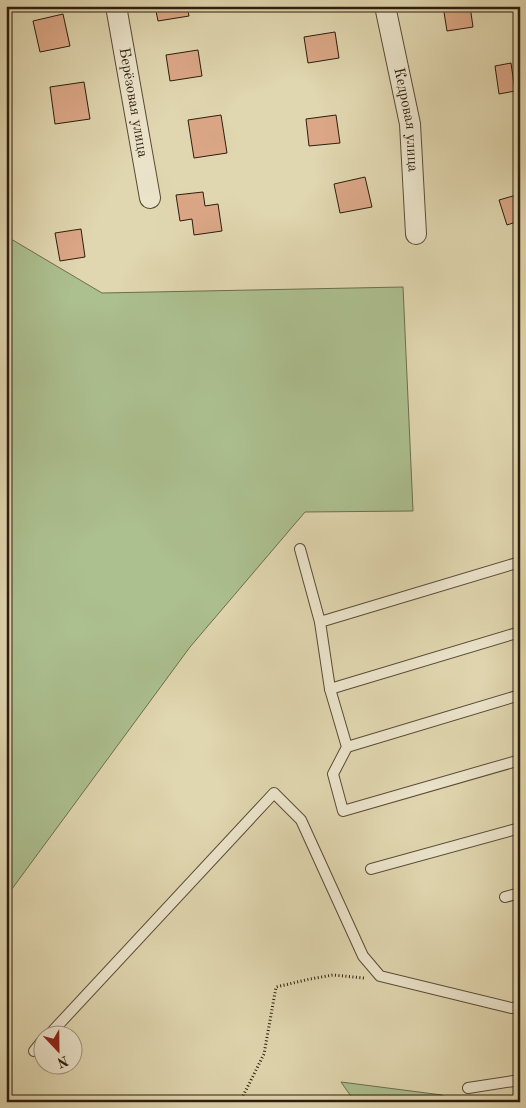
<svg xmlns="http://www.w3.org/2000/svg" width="526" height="1108" font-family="'Old Standard TT',serif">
<rect width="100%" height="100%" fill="#e0d6af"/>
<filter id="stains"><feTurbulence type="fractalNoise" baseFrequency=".004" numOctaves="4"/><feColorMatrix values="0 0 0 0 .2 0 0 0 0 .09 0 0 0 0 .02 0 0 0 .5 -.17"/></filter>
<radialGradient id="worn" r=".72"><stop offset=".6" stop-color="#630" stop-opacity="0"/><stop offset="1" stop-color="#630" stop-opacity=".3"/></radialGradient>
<g fill="#acbf8f" stroke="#6c6e4e">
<path d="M6,236L102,293L403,287L413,511L305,512L190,647L6,897Z"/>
<path d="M341,1082L442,1095L451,1102H355Z"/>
</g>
<g fill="#dba787" stroke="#2d1d0d">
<path d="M155,6H187L189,16L158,21Z"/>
<path d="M443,6H470L473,27L447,31Z"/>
<path d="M63,14L70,46L40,52L33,21Z"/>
<path d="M335,32L339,58L308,63L304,37Z"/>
<path d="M198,50L202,76L170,81L166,55Z"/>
<path d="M511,63L515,91L499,94L495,66Z"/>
<path d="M84,82L90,119L55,124L50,87Z"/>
<path d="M221,115L227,153L194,158L188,120Z"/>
<path d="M336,115L340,143L309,146L306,119Z"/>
<path d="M365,177L372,207L340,213L334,184Z"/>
<path d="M203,192L205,206L218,204L222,231L194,235L192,219L180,221L176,195Z"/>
<path d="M520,194V225L519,221L507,225L499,200Z"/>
<path d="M81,229L85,257L60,261L55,233Z"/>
</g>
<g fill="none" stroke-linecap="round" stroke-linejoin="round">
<g stroke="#5a4b36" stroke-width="12">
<g id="lane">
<path d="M300,549L320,622L520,562"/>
<path d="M320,622L330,689L347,747L333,774L343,811L520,760"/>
<path d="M330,689L520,632"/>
<path d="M347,747L520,695"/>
<path d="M371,869L520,828"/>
<path d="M505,897L520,893"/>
<path d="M48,1036L274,793L301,820L363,956L380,976L511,1008L520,1007"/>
<path d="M34,1051L42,1041"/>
<path d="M468,1088L520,1080"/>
</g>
</g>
<g stroke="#5a4b36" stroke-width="22">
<g id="street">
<path id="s1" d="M116,6L150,198"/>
<path id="s2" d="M385,6L410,124L416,234"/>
</g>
</g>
<path stroke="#2d1d0d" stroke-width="3" stroke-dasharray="1 2.5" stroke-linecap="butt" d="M240,1102L264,1054L276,987L310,979L333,975L364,978"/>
<use href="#lane" stroke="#ebe4cb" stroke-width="10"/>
<use href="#street" stroke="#ebe4cb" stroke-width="20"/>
</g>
<g text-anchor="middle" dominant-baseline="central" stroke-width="4" stroke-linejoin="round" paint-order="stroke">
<g font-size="15" fill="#2d1d0d" stroke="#ebe4cb">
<text stroke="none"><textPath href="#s1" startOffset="98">Берёзовая улица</textPath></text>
<text stroke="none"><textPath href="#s2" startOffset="116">Кедровая улица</textPath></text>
</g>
</g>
<rect width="526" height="1108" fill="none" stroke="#e0d6af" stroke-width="25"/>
<rect x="8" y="8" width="511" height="1093" fill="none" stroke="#2d1d0d" stroke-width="2.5"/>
<rect x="12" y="12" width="501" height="1083" fill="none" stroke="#2d1d0d"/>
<g transform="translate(58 1050) rotate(158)"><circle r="24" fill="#ebe4cb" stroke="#9f947f"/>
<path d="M0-4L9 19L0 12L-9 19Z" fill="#8f2418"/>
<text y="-8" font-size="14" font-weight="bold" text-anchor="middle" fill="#2d1d0d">N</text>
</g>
<rect width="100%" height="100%" filter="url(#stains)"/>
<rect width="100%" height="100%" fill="url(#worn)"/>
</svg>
